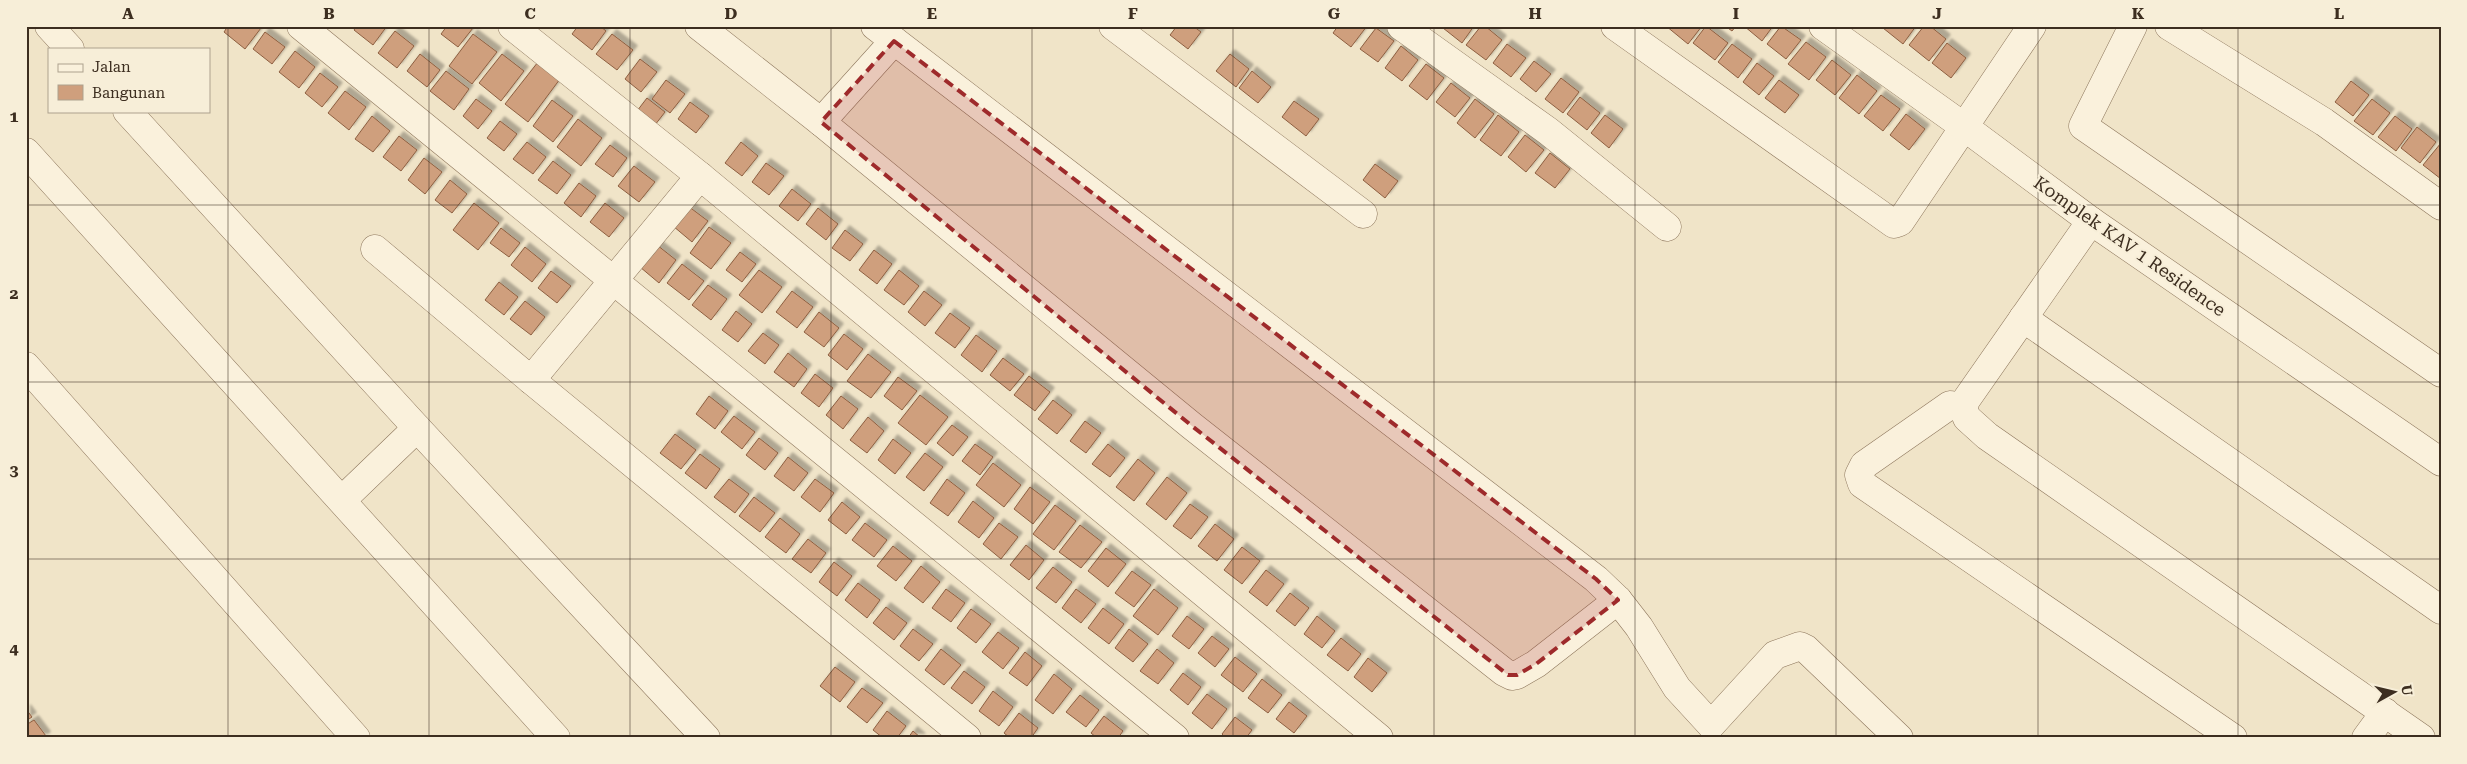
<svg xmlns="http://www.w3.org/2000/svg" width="2467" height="764" font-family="'Roboto Serif',serif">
<defs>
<filter id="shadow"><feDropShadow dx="4.5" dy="-4.5" stdDeviation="1" flood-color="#0004"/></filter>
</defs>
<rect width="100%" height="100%" fill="#f0e4c8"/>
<g fill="#cf9f7d" stroke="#8d5f41" filter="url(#shadow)">
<path d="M228,26H259L261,28L245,49L224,32Z"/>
<path d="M357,26H387L373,45L354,30Z"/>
<path d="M447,26H470L473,28L458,47L441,34Z"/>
<path d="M578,26H600L606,31L592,50L572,34Z"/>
<path d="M1177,26H1193L1201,32L1188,49L1170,35Z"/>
<path d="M1338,26H1367L1351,47L1333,33Z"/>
<path d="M1445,26H1474L1462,43L1443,28Z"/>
<path d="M1481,26H1485L1502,40L1486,60L1466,45Z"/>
<path d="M1666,26H1702L1688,44Z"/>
<path d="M1706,26L1728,43L1715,60L1693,43Z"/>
<path d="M1725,26H1736L1732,31Z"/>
<path d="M1744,26H1773L1762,41Z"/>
<path d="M1781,26L1801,40L1786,59L1767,44Z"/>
<path d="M1885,26H1916L1903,44L1883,28Z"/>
<path d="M1924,26H1930L1946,39L1929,61L1909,45Z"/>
<path d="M1376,28L1394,41L1378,62L1360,49Z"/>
<path d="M395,31L414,46L397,68L378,53Z"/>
<path d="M265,32L285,47L272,64L253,49Z"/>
<path d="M473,34L497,52L472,84L449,66Z"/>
<path d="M612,34L633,50L617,70L596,54Z"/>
<path d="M1806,42L1826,57L1809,80L1788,64Z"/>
<path d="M1947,43L1966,58L1951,78L1932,63Z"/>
<path d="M1507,44L1526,58L1511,77L1493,63Z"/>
<path d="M1732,44L1752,59L1738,78L1718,62Z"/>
<path d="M1401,46L1418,60L1402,81L1385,68Z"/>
<path d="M295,51L315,67L299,88L279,72Z"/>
<path d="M420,54L440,70L427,87L407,71Z"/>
<path d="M502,54L524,71L501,101L479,83Z"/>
<path d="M1230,54L1249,69L1236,87L1216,71Z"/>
<path d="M640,59L657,72L641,92L625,79Z"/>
<path d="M1832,60L1851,75L1835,95L1816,80Z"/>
<path d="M1534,61L1551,74L1536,92L1520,79Z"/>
<path d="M538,62L560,79L528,122L505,104Z"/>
<path d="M1757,63L1774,76L1759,95L1743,82Z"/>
<path d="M1426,64L1444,78L1427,100L1409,86Z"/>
<path d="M446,71L469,89L454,110L430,91Z"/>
<path d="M1252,71L1271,87L1258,103L1239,88Z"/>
<path d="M320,73L338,87L322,107L305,93Z"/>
<path d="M1857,75L1877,91L1859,114L1839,98Z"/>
<path d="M1561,78L1579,92L1563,113L1545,99Z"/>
<path d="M666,80L685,94L670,113L652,99Z"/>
<path d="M1779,80L1799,95L1785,113L1765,98Z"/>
<path d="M2351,81L2369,95L2353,116L2335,102Z"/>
<path d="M1451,83L1470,98L1455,117L1436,102Z"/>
<path d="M345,91L366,107L349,130L328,113Z"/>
<path d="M1881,95L1900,109L1883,131L1864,116Z"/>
<path d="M1580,97L1600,113L1587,130L1567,114Z"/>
<path d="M647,98L665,112L655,125L637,111Z"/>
<path d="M476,99L492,111L478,129L463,116Z"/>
<path d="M1475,99L1494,114L1475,138L1457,123Z"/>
<path d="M2372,99L2390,113L2373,135L2354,121Z"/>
<path d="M552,100L573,116L553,142L533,126Z"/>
<path d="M1294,101L1319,119L1306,136L1282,117Z"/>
<path d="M690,102L709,116L696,133L678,119Z"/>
<path d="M1906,114L1925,129L1909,150L1890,135Z"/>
<path d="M1498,115L1519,132L1501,156L1480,140Z"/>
<path d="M1605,115L1623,129L1609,148L1591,133Z"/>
<path d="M372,116L390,131L373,152L355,139Z"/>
<path d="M2395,116L2412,129L2396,151L2378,137Z"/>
<path d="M578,119L602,138L581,166L557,147Z"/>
<path d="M500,121L517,134L504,151L487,138Z"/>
<path d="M2417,127L2436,142L2420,163L2401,148Z"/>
<path d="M1525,135L1544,150L1526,172L1508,157Z"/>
<path d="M399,136L417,150L401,171L383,157Z"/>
<path d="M527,142L546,157L533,174L513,159Z"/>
<path d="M741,142L758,156L742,176L725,163Z"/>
<path d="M2441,143V179L2423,165Z"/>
<path d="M610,145L627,158L613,177L595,164Z"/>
<path d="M1550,153L1570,169L1555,188L1535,173Z"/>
<path d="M424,158L442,172L425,194L408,180Z"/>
<path d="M553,161L571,175L557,194L538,180Z"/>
<path d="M766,163L784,176L769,195L752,182Z"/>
<path d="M1375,164L1398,181L1385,198L1363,180Z"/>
<path d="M634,166L655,182L639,202L618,186Z"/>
<path d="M450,180L467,194L452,213L435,200Z"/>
<path d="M579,183L596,196L581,217L564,203Z"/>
<path d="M792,189L811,204L798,221L779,206Z"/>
<path d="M474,203L499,223L478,250L453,230Z"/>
<path d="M605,203L624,218L609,237L590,222Z"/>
<path d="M688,206L708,221L692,242L673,226Z"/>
<path d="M818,208L838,224L826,240L806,224Z"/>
<path d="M709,227L731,243L711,269L690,253Z"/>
<path d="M501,228L520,243L509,257L490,243Z"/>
<path d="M845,230L863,244L850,261L832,248Z"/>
<path d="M657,245L676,260L659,283L640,267Z"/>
<path d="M525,247L546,264L532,282L511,265Z"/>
<path d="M874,250L892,264L877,284L859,270Z"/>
<path d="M740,252L756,264L742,282L726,270Z"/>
<path d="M682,264L704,281L689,300L667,283Z"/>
<path d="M759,270L782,287L762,313L739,295Z"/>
<path d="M899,270L919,286L904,305L884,290Z"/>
<path d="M551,271L571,286L557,303L538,288Z"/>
<path d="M499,282L518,297L504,315L485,300Z"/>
<path d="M708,285L727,299L711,320L692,305Z"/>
<path d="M792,291L813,307L797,328L776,312Z"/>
<path d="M924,291L942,305L925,326L908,312Z"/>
<path d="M525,301L545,317L531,335L510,319Z"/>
<path d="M736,311L752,324L738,342L722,330Z"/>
<path d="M819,312L839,328L824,347L804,332Z"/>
<path d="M950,313L970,328L955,348L935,333Z"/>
<path d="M763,333L779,345L765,364L748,351Z"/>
<path d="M844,334L863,349L847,370L828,355Z"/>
<path d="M976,335L997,351L982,372L961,355Z"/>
<path d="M788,353L807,369L794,387L774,372Z"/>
<path d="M868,354L891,372L871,398L847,381Z"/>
<path d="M1003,358L1024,374L1010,391L990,375Z"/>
<path d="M815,374L833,388L819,407L801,393Z"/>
<path d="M1029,376L1050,392L1035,411L1014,395Z"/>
<path d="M898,377L917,391L902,410L884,396Z"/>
<path d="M920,395L948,417L926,445L898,423Z"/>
<path d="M709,396L728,411L715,429L696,414Z"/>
<path d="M841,396L858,409L843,429L826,415Z"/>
<path d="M1053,400L1072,415L1057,434L1038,419Z"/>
<path d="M734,416L755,432L742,449L721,432Z"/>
<path d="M868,417L884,431L867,453L850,440Z"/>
<path d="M1085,421L1101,433L1086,453L1070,441Z"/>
<path d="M952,425L968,437L953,456L937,443Z"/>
<path d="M675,434L696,450L681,469L660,453Z"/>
<path d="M759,438L778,453L765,470L746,455Z"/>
<path d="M893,439L911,453L895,474L878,460Z"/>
<path d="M975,444L993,457L980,475L962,461Z"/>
<path d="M1108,444L1125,458L1110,477L1092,464Z"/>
<path d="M925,453L943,467L924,491L906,477Z"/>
<path d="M700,454L720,469L706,489L685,473Z"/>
<path d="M788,457L808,473L794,491L774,476Z"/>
<path d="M1138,459L1155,473L1134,501L1116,487Z"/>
<path d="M993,463L1021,485L1004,507L976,485Z"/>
<path d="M1167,477L1187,493L1166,520L1146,504Z"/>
<path d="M729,479L749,494L735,513L714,497Z"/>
<path d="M815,479L834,493L820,512L801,497Z"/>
<path d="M947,479L965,493L948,516L930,503Z"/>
<path d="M1030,487L1050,502L1033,524L1014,509Z"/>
<path d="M754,497L775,513L760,532L739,516Z"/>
<path d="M973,501L994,518L979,538L958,522Z"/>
<path d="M842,502L860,517L846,534L828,520Z"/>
<path d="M1190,504L1208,517L1191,539L1173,526Z"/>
<path d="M1055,505L1076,521L1054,550L1033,534Z"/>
<path d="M780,518L800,534L786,553L765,537Z"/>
<path d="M865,523L887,540L874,557L852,540Z"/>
<path d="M999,523L1018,537L1001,559L983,544Z"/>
<path d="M1215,524L1234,539L1217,561L1198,546Z"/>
<path d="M1080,525L1102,542L1081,568L1059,552Z"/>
<path d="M808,539L826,553L811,573L792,559Z"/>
<path d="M1026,545L1044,560L1029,580L1010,565Z"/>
<path d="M893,546L912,561L896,581L877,566Z"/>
<path d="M1242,547L1260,561L1242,584L1224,570Z"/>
<path d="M1106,548L1126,564L1108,587L1088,571Z"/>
<path d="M834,562L852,576L837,596L819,582Z"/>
<path d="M921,566L940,582L923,603L904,588Z"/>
<path d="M1053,567L1072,582L1056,603L1036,588Z"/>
<path d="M1266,570L1284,584L1267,606L1249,592Z"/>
<path d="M1132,571L1151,585L1134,607L1115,593Z"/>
<path d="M858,583L880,600L867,618L845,600Z"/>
<path d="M946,589L965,603L951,622L932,608Z"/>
<path d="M1076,589L1096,604L1081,623L1062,608Z"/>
<path d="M1154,589L1178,608L1158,635L1133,616Z"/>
<path d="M1290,593L1309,608L1295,626L1276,611Z"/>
<path d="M886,607L907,623L894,640L873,623Z"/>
<path d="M1103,608L1124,624L1109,644L1088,628Z"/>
<path d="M971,609L991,624L976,643L957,628Z"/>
<path d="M1187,616L1204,629L1189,649L1172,636Z"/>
<path d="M1317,616L1335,631L1322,648L1304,634Z"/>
<path d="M913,629L933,644L919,661L900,646Z"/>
<path d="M1129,629L1148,644L1133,662L1115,648Z"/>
<path d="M998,632L1019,648L1003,669L982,652Z"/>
<path d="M1212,636L1229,649L1215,667L1198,653Z"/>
<path d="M1341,638L1361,654L1348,671L1327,655Z"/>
<path d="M941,649L961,665L944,685L925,670Z"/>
<path d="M1157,649L1174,663L1158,684L1140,671Z"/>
<path d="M1025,652L1042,666L1027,686L1009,673Z"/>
<path d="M1235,657L1257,674L1243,692L1221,675Z"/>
<path d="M1368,658L1387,673L1372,692L1354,677Z"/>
<path d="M835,667L855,682L840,702L820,686Z"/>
<path d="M964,671L985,687L972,704L951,688Z"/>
<path d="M1183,673L1201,687L1188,705L1170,690Z"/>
<path d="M1054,674L1072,689L1053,714L1035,700Z"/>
<path d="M1262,679L1282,695L1268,713L1248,698Z"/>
<path d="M862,688L883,703L867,723L847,707Z"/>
<path d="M993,691L1013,707L999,726L979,711Z"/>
<path d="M1207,694L1227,709L1212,729L1192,713Z"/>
<path d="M1080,695L1099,710L1086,727L1066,712Z"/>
<path d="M1289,702L1307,716L1294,733L1276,719Z"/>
<path d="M26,709L32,717L26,721Z"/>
<path d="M887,711L906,726L897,738H883L873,730Z"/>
<path d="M1019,713L1038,728L1031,738H1010L1004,733Z"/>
<path d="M1104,716L1123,731L1118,738H1097L1091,733Z"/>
<path d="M1235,717L1252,730L1246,738H1226L1222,734Z"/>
<path d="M34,720L46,736L44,738H26V725Z"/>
<path d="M913,731L921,738H908Z"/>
</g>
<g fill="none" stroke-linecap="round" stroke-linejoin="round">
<g stroke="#8d765c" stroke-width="29">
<g id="minor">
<path d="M49,26L70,49"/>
<path d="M301,26L1175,738"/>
<path d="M512,26L700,176L1379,738"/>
<path d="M699,26L821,122L1192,426L1504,672L1512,676L1517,675L1536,664L1618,600"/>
<path d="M875,26L1596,579L1618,600L1639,627L1677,688L1711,725L1775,655L1800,646L1806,649L1899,738"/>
<path d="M1113,26L1363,214"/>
<path d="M1401,26L1548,131L1667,227"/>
<path d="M1615,26L1894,224L1900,222L2032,26"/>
<path d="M1823,26L1963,126L2091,221L2441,462"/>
<path d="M2133,26L2083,126L2441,373"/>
<path d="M2169,26L2324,122L2441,206"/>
<path d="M127,111L417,428L706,738"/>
<path d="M821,122L894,41"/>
<path d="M26,152L556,738"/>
<path d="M2091,221L1966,400L1963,408L1967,418L1987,436L2421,738"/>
<path d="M375,249L531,380L967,738"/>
<path d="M2023,318L2441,610"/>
<path d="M26,366L356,738"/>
<path d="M531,380L700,176"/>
<path d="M1963,408L1950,405L1864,465L1859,475L1862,484L2233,738"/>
<path d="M342,500L417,428"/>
<path d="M2366,738L2385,712"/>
</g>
</g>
<use href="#minor" stroke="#faf1dc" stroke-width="28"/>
</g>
<path fill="#9e2a2b" fill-opacity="0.2" stroke="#9e2a2b" stroke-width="4" stroke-dasharray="10 6" stroke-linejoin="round" d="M894,41L1596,579L1618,600L1536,664L1517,675H1508L1192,426L821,122Z"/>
<path fill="none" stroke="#3d2e20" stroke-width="1" stroke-opacity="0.55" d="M228,26V738M429,26V738M630,26V738M831,26V738M1032,26V738M1233,26V738M1434,26V738M1635,26V738M1836,26V738M2038,26V738M2238,26V738M26,205H2441M26,382H2441M26,559H2441"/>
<g text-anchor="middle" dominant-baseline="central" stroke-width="4" stroke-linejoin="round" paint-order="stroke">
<g font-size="18" fill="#3d2e20" stroke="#f7eed8">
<text transform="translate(2130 246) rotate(35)">Komplek KAV 1 Residence</text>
</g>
</g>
<rect width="2467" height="764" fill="none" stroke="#f7eed8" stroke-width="55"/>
<rect x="48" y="48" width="162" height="65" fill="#f7eed8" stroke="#ada18e"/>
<rect x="58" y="64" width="25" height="8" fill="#faf1dc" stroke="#ada18e"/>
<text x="92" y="72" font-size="15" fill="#3d2e20">Jalan</text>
<rect x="58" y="85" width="25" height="15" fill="#cf9f7d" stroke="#ada18e"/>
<text x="92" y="98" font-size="15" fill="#3d2e20">Bangunan</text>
<g transform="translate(2394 692) rotate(82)" stroke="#f7eed8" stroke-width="4" paint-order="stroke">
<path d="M0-4L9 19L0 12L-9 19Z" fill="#3d2e20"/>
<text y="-8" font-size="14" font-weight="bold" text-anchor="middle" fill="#3d2e20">U</text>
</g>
<rect x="28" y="28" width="2412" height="708" fill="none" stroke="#3d2e20" stroke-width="2"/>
<g font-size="16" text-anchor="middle" font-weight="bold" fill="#3d2e20">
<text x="128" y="19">A</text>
<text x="329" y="19">B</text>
<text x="530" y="19">C</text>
<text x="731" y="19">D</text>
<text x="932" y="19">E</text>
<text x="1133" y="19">F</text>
<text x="1334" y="19">G</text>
<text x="1535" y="19">H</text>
<text x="1736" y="19">I</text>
<text x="1937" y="19">J</text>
<text x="2138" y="19">K</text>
<text x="2339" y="19">L</text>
<text x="14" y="122">1</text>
<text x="14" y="299">2</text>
<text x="14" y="476">3</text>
<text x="14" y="654">4</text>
</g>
</svg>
